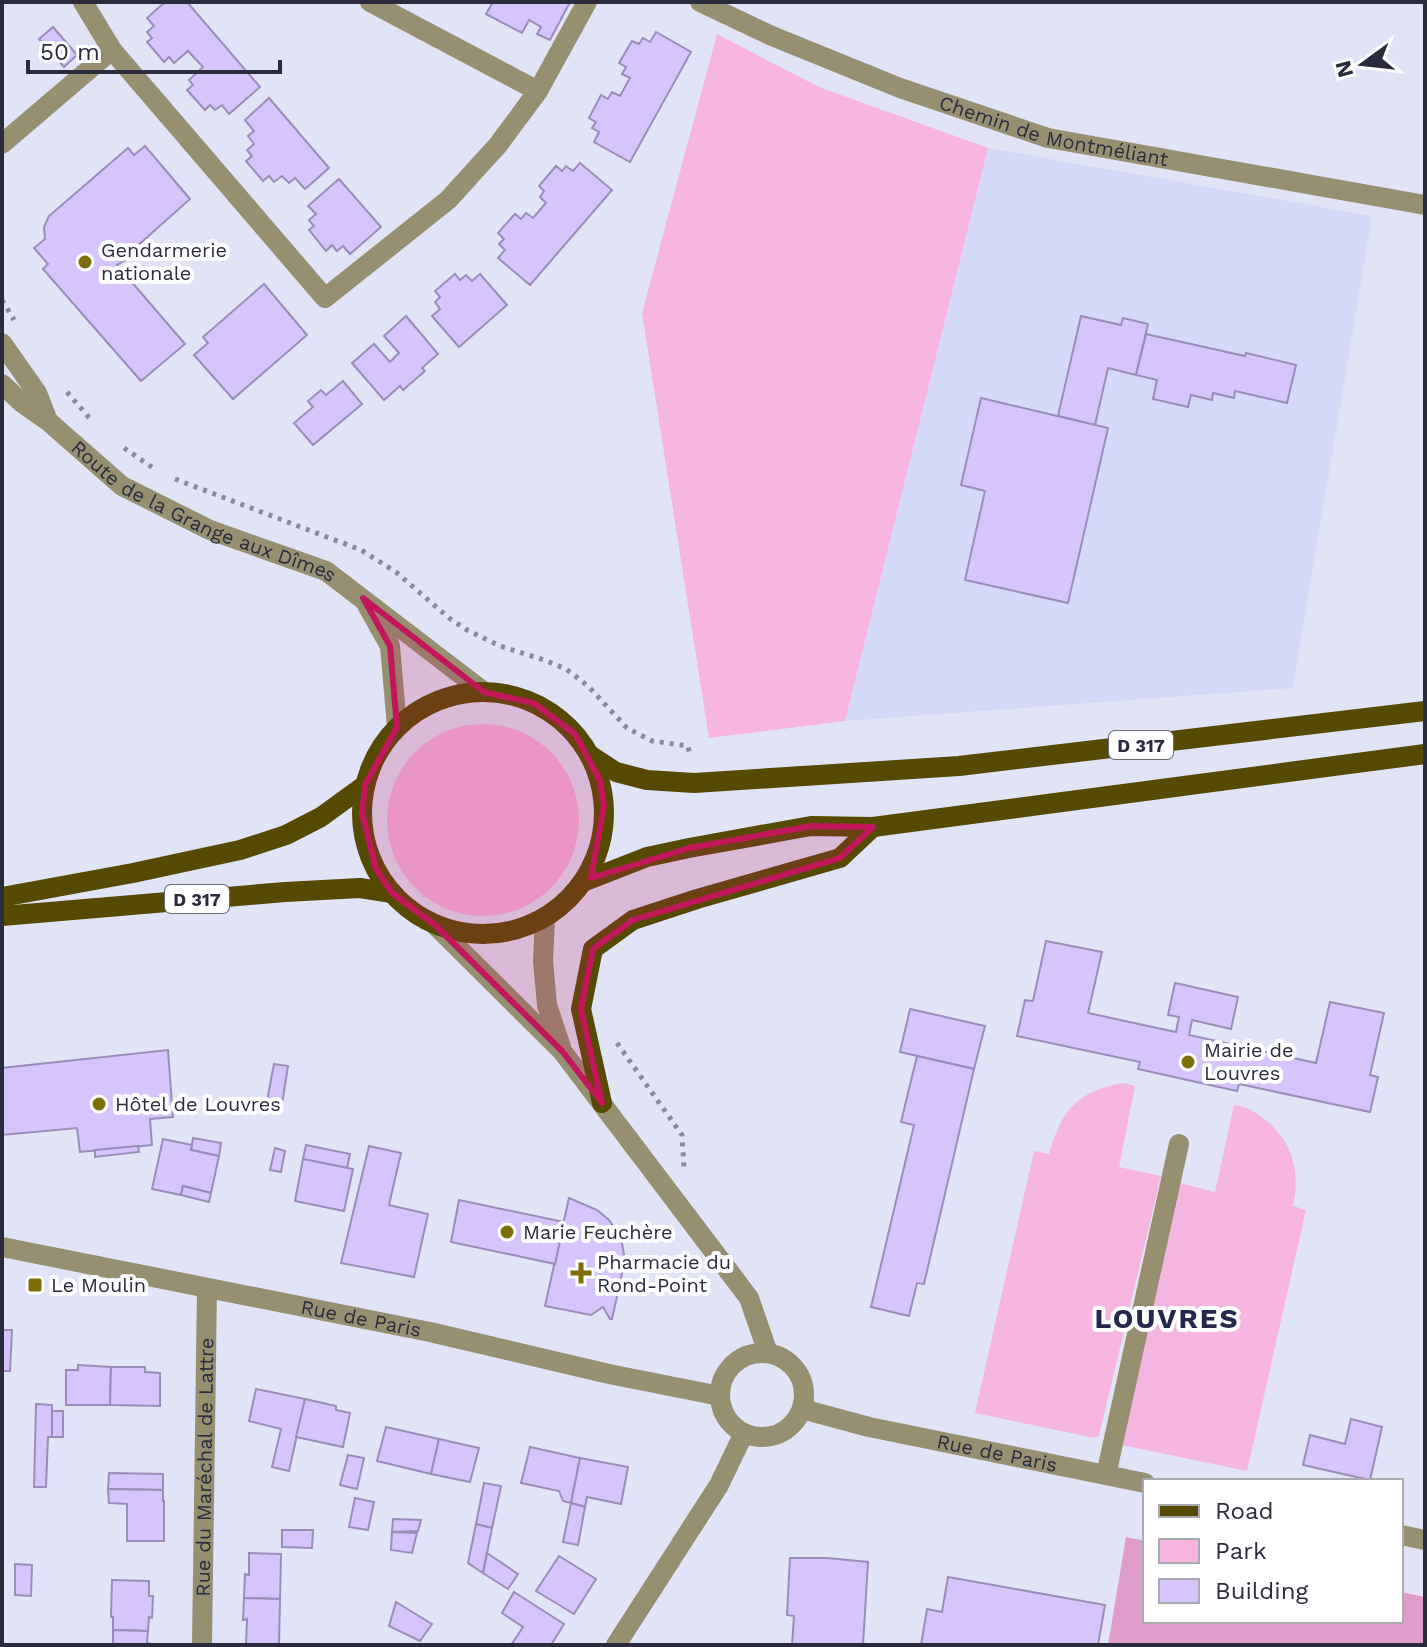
<svg xmlns="http://www.w3.org/2000/svg" width="1427" height="1647" font-family="'Work Sans',sans-serif">
<rect width="100%" height="100%" fill="#e1e3f7"/>
<path fill="#d4d9f9" d="M988,148L1372,216L1293,688L845,721Z"/>
<g fill="#f6b5e1">
<path d="M717,34L819,87L988,148L845,721L709,738L642,313Z"/>
<circle cx="483" cy="820" r="96"/>
<path d="M1123,1083L1135,1086L1119,1167L1161,1176L1099,1436L1094,1438L975,1413L1034,1151L1049,1154C1062,1110 1076,1092 1123,1083Z"/>
<path d="M1234,1105C1245,1106 1254,1111 1263,1118C1292,1139 1301,1172 1293,1206L1306,1210L1247,1471L1122,1445L1180,1183L1215,1192Z"/>
</g>
<path fill="#e09cca" d="M1126,1537L1145,1541V1621H1401V1592L1425,1597V1645H1108Z"/>
<g fill="#d6c4fc" stroke="#9b8db9" stroke-width="2">
<path d="M165,2H187L260,87L229,114L222,105L215,110L210,105L205,110L187,90L193,85L189,80L203,67L188,51L174,63L169,57L164,62L147,42L152,38L147,32L154,26L147,18Z"/>
<path d="M493,2H570L550,40L537,34L541,27L529,20L522,33L486,14Z"/>
<path d="M53,27L77,55L64,67L39,39Z"/>
<path d="M656,32L691,52L630,162L594,142L599,132L592,128L596,122L589,118L601,95L608,99L612,92L620,96L630,78L622,74L626,67L619,63L632,41L639,44L643,38L650,42Z"/>
<path d="M269,98L329,168L305,189L295,178L289,183L282,176L274,182L269,176L263,181L246,161L252,156L247,150L254,144L248,136L254,131L245,120Z"/>
<path d="M145,146L190,199L125,257L127,259L117,265L185,344L141,381L43,269L48,264L34,248L45,239L44,227L49,216L128,148L134,155Z"/>
<path d="M580,163L612,190L530,285L498,258L505,250L499,244L504,239L498,233L515,214L521,219L526,213L533,218L546,203L540,197L544,191L539,186L556,166L562,171L566,166L573,171Z"/>
<path d="M339,179L381,227L350,254L343,246L337,251L332,245L326,251L309,230L314,226L309,220L316,214L308,206Z"/>
<path d="M455,274L460,280L466,275L472,281L480,274L507,305L459,347L432,316L440,309L435,302L440,297L435,291Z"/>
<path d="M264,284L307,335L233,399L194,355L208,343L203,337Z"/>
<path d="M406,316L438,354L422,368L425,371L403,390L400,386L384,400L352,363L374,344L390,362L399,353L384,336Z"/>
<path d="M1081,316L1121,325L1123,318L1148,324L1136,375L1108,368L1095,425L1058,416Z"/>
<path d="M1146,334L1245,356L1246,353L1296,365L1287,403L1235,391L1234,398L1213,393L1212,400L1191,395L1188,407L1153,399L1157,380L1136,375Z"/>
<path d="M343,381L362,404L313,445L294,423L313,407L308,401L321,390L326,395Z"/>
<path d="M981,398L1108,428L1068,603L965,580L985,491L961,485Z"/>
<path d="M1046,941L1102,952L1088,1013L1176,1032L1179,1017L1168,1015L1175,983L1238,997L1231,1029L1192,1020L1189,1035L1316,1063L1330,1002L1384,1013L1370,1075L1378,1077L1370,1112L1239,1084L1237,1091L1138,1069L1140,1062L1017,1036L1025,1000L1033,1001Z"/>
<path d="M910,1009L985,1026L974,1069L900,1052Z"/>
<path d="M168,1050L173,1117L150,1119L152,1145L80,1152L77,1128L2,1135V1068Z"/>
<path d="M917,1056L974,1069L924,1284L917,1283L909,1316L871,1307L914,1125L901,1122Z"/>
<path d="M274,1064L288,1066L282,1104L267,1101Z"/>
<path d="M193,1138L221,1143L219,1156L191,1150Z"/>
<path d="M163,1139L192,1145L191,1150L219,1156L211,1193L183,1186L181,1195L152,1189Z"/>
<path d="M306,1145L350,1154L347,1168L303,1159Z"/>
<path d="M138,1146L139,1152L95,1157V1150Z"/>
<path d="M369,1146L401,1153L389,1205L428,1214L414,1277L341,1263Z"/>
<path d="M275,1148L285,1151L281,1172L270,1170Z"/>
<path d="M303,1159L353,1169L344,1211L295,1201Z"/>
<path d="M183,1186L211,1193L209,1202L181,1195Z"/>
<path d="M569,1198L597,1210L609,1220L621,1238L625,1260L612,1319H610L603,1307L591,1315L545,1306Z"/>
<path d="M459,1200L564,1222L555,1264L451,1242Z"/>
<path d="M2,1330H12L10,1371H2Z"/>
<path d="M78,1365L111,1367L110,1405H66V1370H78Z"/>
<path d="M111,1367H145V1372L160,1373V1406L110,1405Z"/>
<path d="M256,1389L305,1399L289,1471L272,1467L281,1429L249,1421Z"/>
<path d="M305,1399L336,1406V1410L350,1413L343,1447L296,1437Z"/>
<path d="M36,1404L52,1405V1437H48L46,1487H34Z"/>
<rect x="52" y="1411" width="11" height="26"/>
<path d="M1351,1419L1382,1427L1370,1480L1303,1465L1310,1435L1345,1444Z"/>
<path d="M386,1427L439,1439L431,1474L377,1461Z"/>
<path d="M439,1439L479,1448L470,1482L431,1474Z"/>
<path d="M530,1447L580,1458L571,1503L563,1501L559,1491L521,1483Z"/>
<path d="M348,1455L364,1458L357,1489L340,1485Z"/>
<path d="M580,1458L628,1467L621,1504L587,1497L585,1507L571,1503Z"/>
<path d="M109,1473L163,1474V1490L108,1489Z"/>
<path d="M484,1483L501,1486L492,1528L476,1524Z"/>
<path d="M108,1489L163,1490V1501H164V1541H127V1504L109,1503Z"/>
<path d="M355,1498L374,1502L368,1530L349,1527Z"/>
<path d="M571,1503L585,1507L578,1545L563,1542Z"/>
<path d="M393,1519L421,1520L418,1531L392,1532Z"/>
<path d="M476,1524L492,1528L483,1573L468,1563Z"/>
<path d="M282,1530H313L312,1548L282,1547Z"/>
<path d="M392,1532L417,1533L412,1553L391,1550Z"/>
<path d="M249,1553L281,1554L280,1599L244,1598L245,1574L249,1575Z"/>
<path d="M487,1553L518,1574L508,1589L483,1573Z"/>
<path d="M559,1556L596,1579L574,1614L536,1591Z"/>
<path d="M790,1558H827L868,1562L863,1645H792L794,1616L787,1615Z"/>
<path d="M15,1564L32,1565L31,1596L15,1595Z"/>
<path d="M948,1577L1105,1605L1098,1645H921L927,1609L942,1612Z"/>
<path d="M112,1580L149,1581V1596H153L152,1618L149,1617L148,1631L113,1630V1617H111Z"/>
<path d="M514,1592L564,1624L551,1645H511L523,1627L502,1613Z"/>
<path d="M244,1598L280,1599L279,1645H246L247,1619L243,1620Z"/>
<path d="M396,1602L432,1624L420,1641L389,1626Z"/>
<path d="M113,1630L148,1631L147,1643L152,1644L151,1645H110L113,1643Z"/>
</g>
<g fill="none" stroke-linecap="round" stroke-linejoin="round">
<g stroke="#888a9d" stroke-width="5" stroke-dasharray="4 6" stroke-linecap="butt">
<path d="M2,300L14,320"/>
<path d="M67,392L92,421"/>
<path d="M124,448L156,470"/>
<path d="M175,479L361,550L396,572L449,618L467,630L500,646L544,660L566,669L588,686L627,728L652,741L688,746L690,756"/>
<path d="M617,1043L682,1135L684,1168"/>
</g>
<g stroke="#969071" stroke-width="20">
<path d="M83,2L112,50L325,298L448,200L498,145L538,91L587,2"/>
<path d="M370,2L538,91"/>
<path id="s1" d="M700,2L772,36L900,88L1048,138L1425,205"/>
<path d="M2,144L112,50"/>
<path d="M2,343L37,393L48,421"/>
<path id="s2" d="M2,384L21,402L48,421L122,486L210,530L326,571L484,692"/>
<path d="M367,605L390,646L397,727"/>
<path d="M545,918L543,961L547,1005L561,1047"/>
<path d="M435,925L562,1051L749,1298L768,1353"/>
<path id="s3" d="M2,1247L430,1332L609,1374L720,1396"/>
<circle cx="762" cy="1395" r="42"/>
<path id="s4" d="M802,1409L869,1427L1145,1483"/>
<path d="M1106,1475L1179,1144"/>
<path d="M1401,1535L1425,1540"/>
<path id="s5" d="M202,1645L207,1289"/>
<path d="M616,1645L719,1485L744,1433"/>
</g>
<g stroke="#564a01" stroke-width="20">
<circle cx="483" cy="813" r="121"/>
<path d="M590,755L616,772L647,780L694,783L959,766L1425,711"/>
<path d="M583,882L647,857L689,848L811,826L873,827L1425,754"/>
<path d="M2,897L133,873L240,850L286,835L321,817L365,785"/>
<path d="M2,916L285,892L360,888L392,893"/>
<path d="M602,1103L581,1009L593,949L633,920L697,899L840,858L873,827"/>
</g>
</g>
<path fill="#c2185b" fill-opacity="0.2" stroke="#c2185b" stroke-width="6" stroke-linejoin="round" d="M363,598L484,692L534,703L575,734L600,780L604,806L591,878L689,848L811,826L873,827L840,858L633,920L593,949L581,1009L602,1103L562,1051L435,925L392,893L376,869L362,813L365,785L397,727L390,646Z"/>
<g fill="#7c6d08" stroke="#fff" stroke-width="3">
<circle cx="85" cy="262" r="8"/>
<circle cx="1188" cy="1062" r="8"/>
<circle cx="99" cy="1104" r="8"/>
<circle cx="507" cy="1232" r="8"/>
<path d="M577 1261h8v8h8v8h-8v8h-8v-8h-8v-8h8z"/>
<rect x="27" y="1277" width="16" height="16" rx="4"/>
</g>
<g text-anchor="middle" dominant-baseline="central" stroke-width="8" stroke-linejoin="round" paint-order="stroke">
<g fill="#fff" stroke="#6a6b78" stroke-width="2">
<rect x="1109" y="731" width="64" height="28" rx="6"/>
<rect x="165" y="885" width="64" height="28" rx="6"/>
</g>
<g font-size="18" font-weight="bold" fill="#2a2c3e">
<text x="1141" y="745">D 317</text>
<text x="197" y="899">D 317</text>
</g>
<g font-size="20" fill="#2a2c3e" stroke="#fff">
<text stroke="none"><textPath href="#s1" startOffset="378">Chemin de Montméliant</textPath></text>
<text stroke="none"><textPath href="#s2" startOffset="242">Route de la Grange aux Dîmes</textPath></text>
<text stroke="none"><textPath href="#s3" startOffset="366">Rue de Paris</textPath></text>
<text stroke="none"><textPath href="#s4" startOffset="200">Rue de Paris</textPath></text>
<text stroke="none"><textPath href="#s5" startOffset="178">Rue du Maréchal de Lattre</textPath></text>
</g>
<g font-size="20" fill="#2a2c3e" stroke="#fff" text-anchor="start">
<text x="101" y="250">Gendarmerie<tspan x="101" dy="23">nationale</tspan></text>
<text x="1204" y="1050">Mairie de<tspan x="1204" dy="23">Louvres</tspan></text>
<text x="115" y="1104">Hôtel de Louvres</text>
<text x="523" y="1232">Marie Feuchère</text>
<text x="597" y="1262">Pharmacie du<tspan x="597" dy="23">Rond-Point</tspan></text>
<text x="51" y="1285">Le Moulin</text>
</g>
<g font-size="28" font-weight="bold" letter-spacing="2" fill="#25274c" stroke="#fff">
<text x="1167" y="1318">LOUVRES</text>
</g>
</g>
<rect width="1427" height="1647" fill="none" stroke="#2a2c3e" stroke-width="8"/>
<rect x="1143" y="1479" width="260" height="144" fill="#ffffff" stroke="#aaabb2" stroke-width="2"/>
<rect x="1159" y="1505" width="40" height="12" fill="#564a01" stroke="#aaabb2" stroke-width="2"/>
<text x="1215" y="1519" font-size="24" fill="#2a2c3e">Road</text>
<rect x="1159" y="1539" width="40" height="24" fill="#f6b5e1" stroke="#aaabb2" stroke-width="2"/>
<text x="1215" y="1559" font-size="24" fill="#2a2c3e">Park</text>
<rect x="1159" y="1579" width="40" height="24" fill="#d6c4fc" stroke="#aaabb2" stroke-width="2"/>
<text x="1215" y="1599" font-size="24" fill="#2a2c3e">Building</text>
<g transform="translate(1363 64) rotate(255)" stroke="#ffffff" stroke-width="6" paint-order="stroke">
<path d="M0-6L14 30L0 20L-14 30Z" fill="#2a2c3e"/>
<text y="-12" font-size="22" font-weight="bold" text-anchor="middle" fill="#2a2c3e">N</text>
</g>
<path d="M28 60v12h252v-12" fill="none" stroke="#2a2c3e" stroke-width="4"/>
<text x="40" y="60" font-size="24" fill="#2a2c3e" stroke="#ffffff" stroke-width="6" paint-order="stroke">50 m</text>
</svg>
